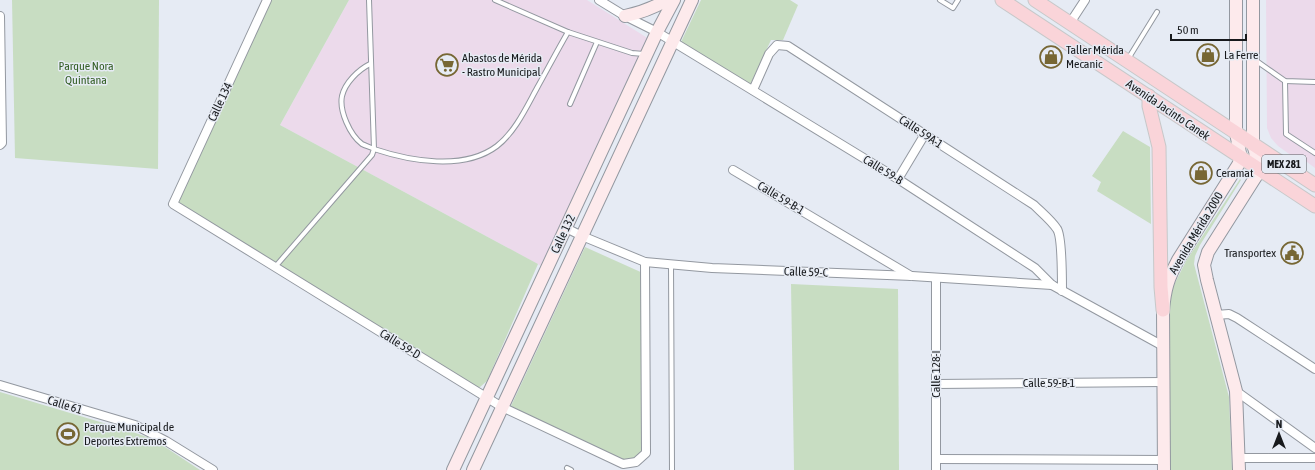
<svg xmlns="http://www.w3.org/2000/svg" width="1315" height="470" font-family="'Asap Condensed',sans-serif">
<rect width="100%" height="100%" fill="#e6ebf4"/>
<g fill="#ecdaeb">
<path d="M349,0H587L649,39L545,268L280,125Z"/>
<path d="M1266,0H1315V168L1303,159L1292,156L1278,146L1271,138L1267,128Z"/>
</g>
<g fill="#c8ddc2">
<path d="M12,0H159L158,169L15,158Z"/>
<path d="M267,0H349L280,125L538,264L487,381L480,387H474L173,204Z"/>
<path d="M701,0H790L798,5L783,40H771L750,85L681,42Z"/>
<path d="M1123,131L1150,147L1151,224L1097,191L1101,182L1092,176Z"/>
<path d="M1240,179L1241,180L1200,245L1195,256L1194,264L1229,397L1232,470H1169L1168,311L1172,289L1186,261Z"/>
<path d="M585,247L645,274L646,453L623,464L511,406Z"/>
<path d="M791,284L898,289L899,470H794Z"/>
<path d="M0,392L127,430L147,437L159,443L200,470H0Z"/>
</g>
<g fill="none" stroke-linecap="round" stroke-linejoin="round">
<g stroke="#9398a0" stroke-width="6">
<g id="lane">
<path d="M369,0L374,149C410,161 464,171 497,146C515,132 526,108 537,88C547,70 557,51 568,32L632,53L644,54"/>
<path d="M495,0L568,32"/>
<path d="M940,0L953,8L958,0"/>
<path d="M1128,59L1157,12"/>
<path d="M1255,60L1285,81L1315,82"/>
<path d="M1285,81L1286,134L1315,153"/>
<path d="M570,104L597,42"/>
<path d="M671,264L672,470"/>
<path d="M275,267L372,155L374,149C370,147 366,146 362,144C350,135 339,111 342,96C345,83 358,70 370,64"/>
<path d="M567,468L571,470"/>
</g>
</g>
<g stroke="#9398a0" stroke-width="10">
<g id="street">
<path d="M267,0L173,204L502,407L623,464L636,462L646,453L645,262"/>
<path d="M599,0L625,16L657,32L898,179L1035,268L1052,285L1163,346"/>
<path d="M0,16L2,143L0,145"/>
<path d="M1070,23L1085,0"/>
<path d="M753,90L769,54L777,45L788,46L1034,205C1041,212 1051,220 1057,229C1062,236 1062,279 1062,291"/>
<path d="M733,170L911,276"/>
<path d="M898,179L925,134"/>
<path d="M566,228L582,236L645,262L712,268L912,276L1052,285"/>
<path d="M936,278V470"/>
<path d="M1216,315L1229,314L1237,318L1315,369"/>
<path d="M936,384L1163,382"/>
<path d="M0,385L135,425L166,441L213,470"/>
<path d="M1236,391L1315,448"/>
<path d="M1239,458H1315"/>
<path d="M936,459L1163,460"/>
</g>
</g>
<g stroke="#9398a0" stroke-width="14">
<g id="secondary">
<path d="M625,16C640,13 653,8 667,0"/>
<path d="M453,470L657,32L674,0"/>
<path d="M473,470L692,0"/>
<path d="M1164,470L1163,310C1165,288 1168,279 1178,260L1238,165L1241,158L1236,133V0"/>
<path d="M1239,470L1236,391L1207,280L1204,265L1208,252L1260,170L1253,144V0"/>
</g>
</g>
<g stroke="#c7c8c9" stroke-width="15">
<g id="primary">
<path d="M1002,0L1315,206"/>
<path d="M1035,0L1315,185"/>
<path d="M1149,96V106L1159,147L1161,287L1163,310"/>
</g>
</g>
<use href="#lane" stroke="#fff" stroke-width="4"/>
<use href="#street" stroke="#fff" stroke-width="8"/>
<use href="#secondary" stroke="#fdeaec" stroke-width="12"/>
<use href="#primary" stroke="#fad4d9" stroke-width="13"/>
</g>
<defs>
<g id="shop-ring" transform="scale(1.15)"><circle r="9.5" fill="#e6ebf4" stroke="#776734" stroke-width="1.5"/><path d="M-5-2.5h2.3a2.7 3.5 0 0 1 5.4 0H5L5.5 6h-11ZM-1.5-2.5h3a1.5 2.3 0 0 0-3 0Z" fill="#776734"/></g>
<g id="supermarket-ring" transform="scale(1.15)"><circle r="9.5" fill="#e6ebf4" stroke="#776734" stroke-width="1.5"/><path d="M-6-5.5h2.5l.6 2H6L4.5 2H-2.5L-4.4-4H-6ZM-1.5 3.2a1.3 1.3 0 1 0 .1 0ZM3 3.2a1.3 1.3 0 1 0 .1 0Z" fill="#776734"/></g>
<g id="civic-ring" transform="scale(1.15)"><circle r="9.5" fill="#e6ebf4" stroke="#776734" stroke-width="1.5"/><path d="M-.6-6.5H3V-4.5H.6V-3L4-1V1h2V6H-6V1h2V-1L-.6-3ZM-1.2 2.5V6h2.4V2.5Z" fill="#776734"/></g>
<g id="stadium-ring" transform="scale(1.15)"><circle r="9.5" fill="#e6ebf4" stroke="#776734" stroke-width="1.5"/><path d="M0-5a6.5 5 0 1 0 0 10a6.5 5 0 1 0 0-10ZM-3.5-1.8h7v3.6h-7Z" fill="#776734"/></g>
</defs>
<g fill-rule="evenodd">
<use href="#shop-ring" x="1208" y="55"/>
<use href="#shop-ring" x="1051" y="57"/>
<use href="#supermarket-ring" x="447" y="65"/>
<use href="#shop-ring" x="1201" y="173"/>
<use href="#civic-ring" x="1292" y="253"/>
<use href="#stadium-ring" x="68" y="434"/>
</g>
<g text-anchor="middle" dominant-baseline="central" stroke-width="3" stroke-linejoin="round" paint-order="stroke">
<rect fill="#e6ebf4" stroke="#55585d" stroke-width="1" x="1262" y="155" width="44" height="18" rx="3"/>
<g font-size="11" font-weight="bold" fill="#17191c">
<text x="1284" y="164">MEX 281</text>
</g>
<g font-size="12" fill="#17191c" stroke="#e6ebf4" text-anchor="start">
<text x="1066" y="50">Taller Mérida<tspan x="1066" dy="14">Mecanic</tspan></text>
<text x="1224" y="55">La Ferre</text>
<text x="462" y="58">Abastos de Mérida<tspan x="462" dy="14">- Rastro Municipal</tspan></text>
<text x="1216" y="173">Ceramat</text>
<text x="1276" y="253" text-anchor="end">Transportex</text>
<text x="84" y="427">Parque Municipal de<tspan x="84" dy="14">Deportes Extremos</tspan></text>
</g>
<g font-size="12" fill="#345f25" stroke="#e6ebf4">
<text x="86" y="66">Parque Nora<tspan x="86" dy="14">Quintana</tspan></text>
</g>
<g font-size="12" fill="#17191c" stroke="#e6ebf4">
<text transform="translate(220 102) rotate(-65)">Calle 134</text>
<text transform="translate(1168 110) rotate(34)">Avenida Jacinto Canek</text>
<text transform="translate(921 132) rotate(33)">Calle 59A-1</text>
<text transform="translate(883 170) rotate(32)">Calle 59-B</text>
<text transform="translate(781 198) rotate(31)">Calle 59-B-1</text>
<text transform="translate(1196 233) rotate(-59)">Avenida Mérida 2000</text>
<text transform="translate(563 234) rotate(-65)">Calle 132</text>
<text transform="translate(806 272) rotate(2)">Calle 59-C</text>
<text transform="translate(400 344) rotate(32)">Calle 59-D</text>
<text transform="translate(936 374) rotate(-90)">Calle 128-I</text>
<text x="1049" y="383">Calle 59-B-1</text>
<text transform="translate(65 405) rotate(17)">Calle 61</text>
</g>
</g>
<g transform="translate(1279 434)" stroke="#e6ebf4" stroke-width="3" paint-order="stroke">
<path d="M0-3L7 15L0 10L-7 15Z" fill="#17191c"/>
<text y="-6" font-size="11" font-weight="bold" text-anchor="middle" fill="#17191c">N</text>
</g>
<path d="M1171 34v6h75v-6" fill="none" stroke="#17191c" stroke-width="2"/>
<text x="1177" y="34" font-size="12" fill="#17191c" stroke="#e6ebf4" stroke-width="3" paint-order="stroke">50 m</text>
</svg>
